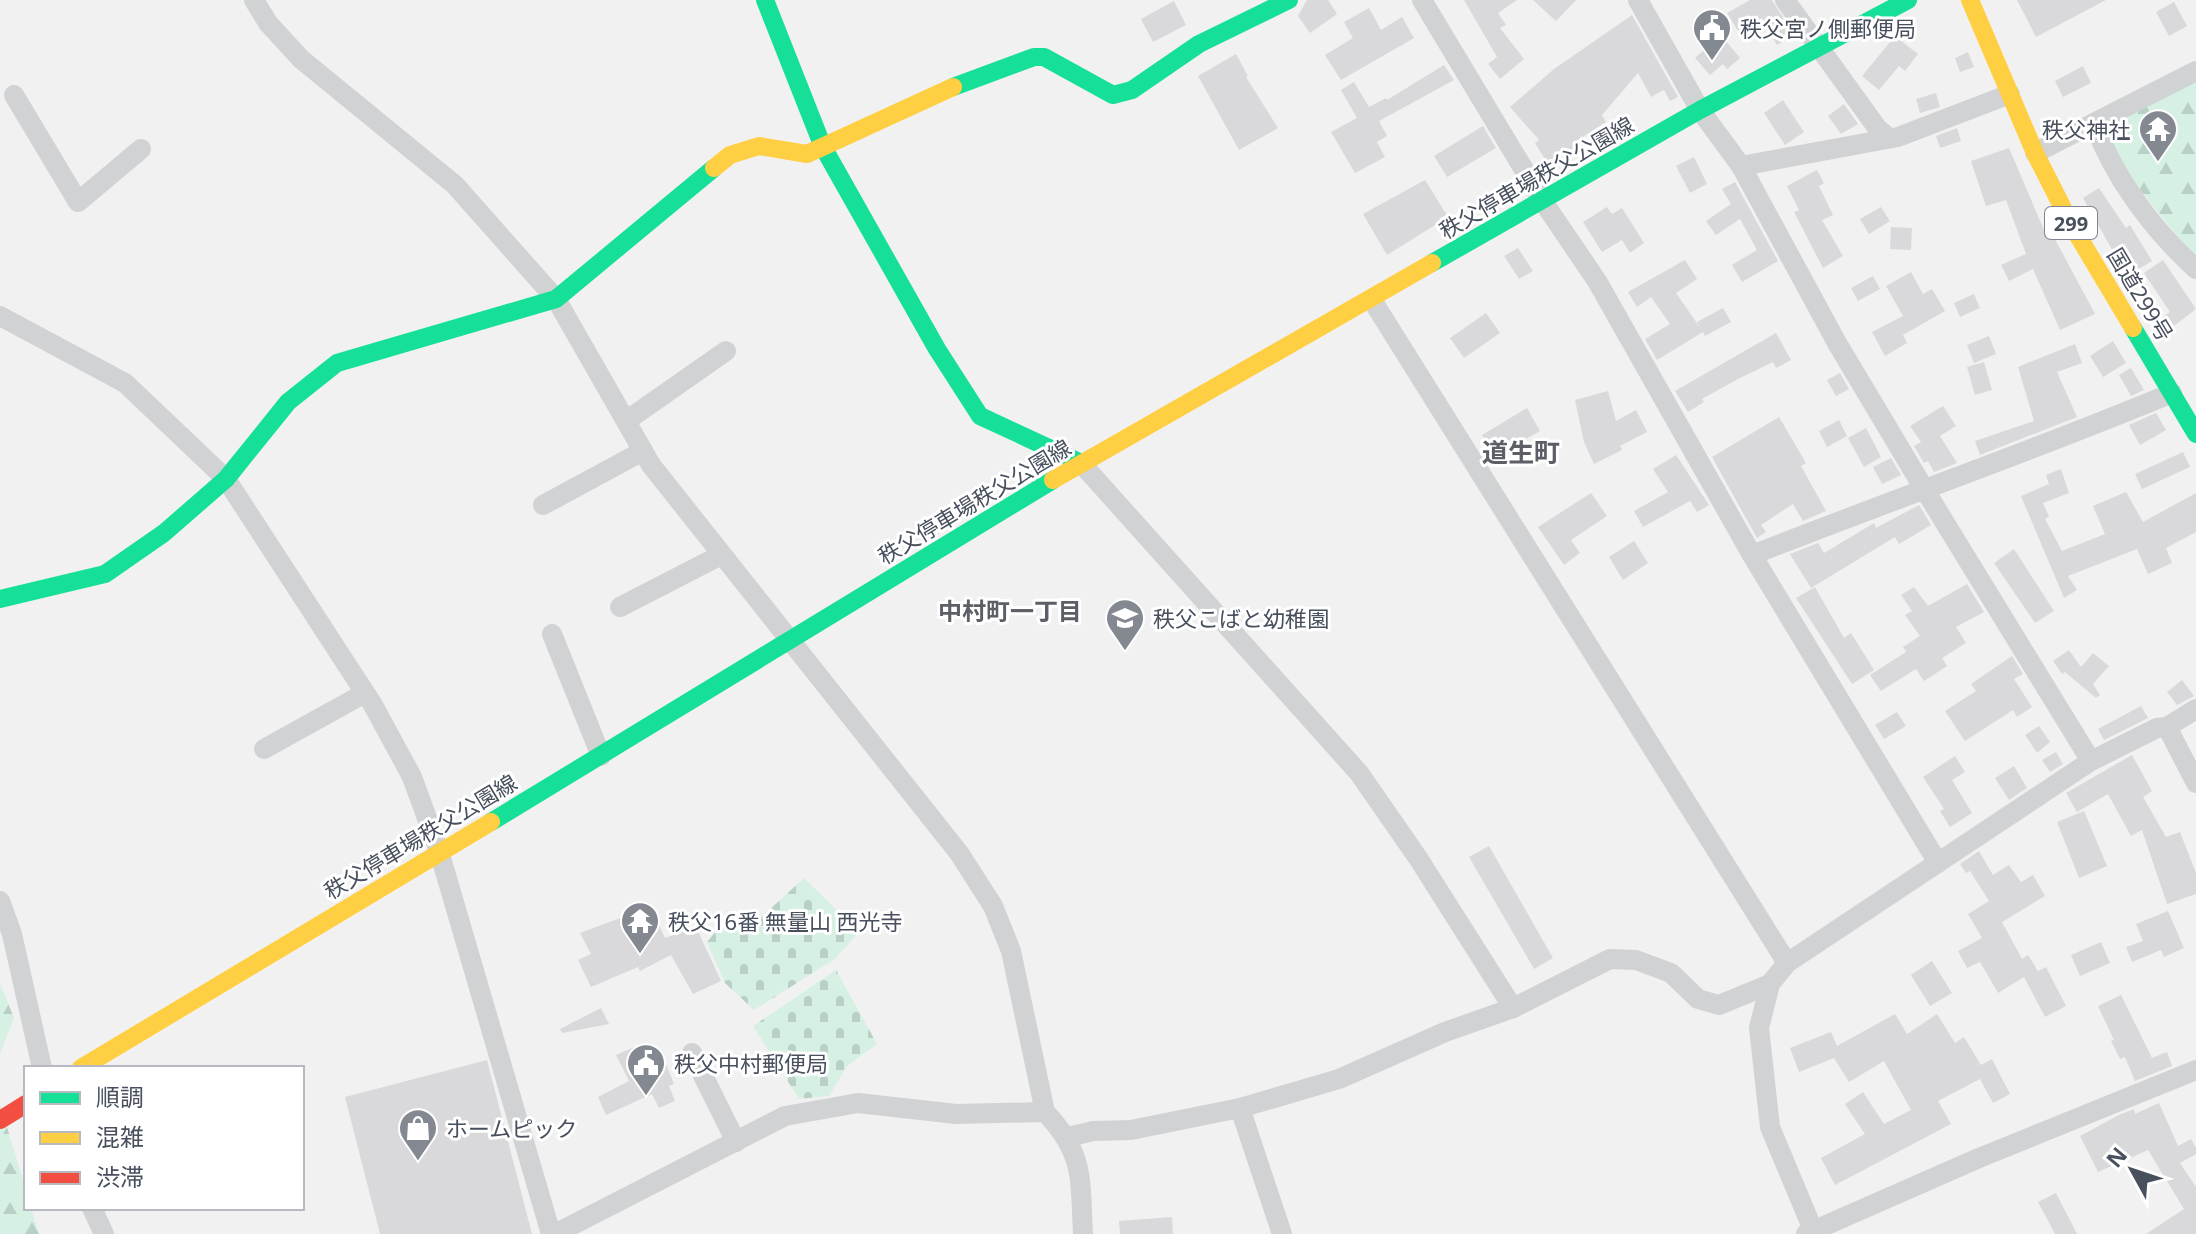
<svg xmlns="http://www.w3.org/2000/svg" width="2196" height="1234" font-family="'Noto Sans','Noto Sans JP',sans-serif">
<defs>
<pattern id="forest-firs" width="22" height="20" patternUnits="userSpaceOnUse" patternTransform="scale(2)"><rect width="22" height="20" fill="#d6f1e4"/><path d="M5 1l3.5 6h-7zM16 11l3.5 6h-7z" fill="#b9d0c6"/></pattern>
<pattern id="cemetery-stones" width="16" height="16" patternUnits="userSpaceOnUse" patternTransform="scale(2)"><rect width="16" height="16" fill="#d6f1e4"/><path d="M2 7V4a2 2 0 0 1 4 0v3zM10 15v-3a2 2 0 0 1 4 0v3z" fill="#b9d0c6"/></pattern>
</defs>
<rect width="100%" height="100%" fill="#f2f1f1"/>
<g fill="url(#forest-firs)">
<path d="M2196,81V259L2127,174L2105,134L2110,122Z"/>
<path d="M0,983L14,1018L0,1054Z"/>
<path d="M0,1104L26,1190V1208H31L39,1234H0Z"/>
</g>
<g fill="url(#cemetery-stones)">
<path d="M804,878L859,932L835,959L754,1010L725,983L707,942L732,912L746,931Z"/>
<path d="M836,970L877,1044L847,1066L829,1096L799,1099L753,1026Z"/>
</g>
<g fill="#d9d9db">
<path d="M1307,0H1328L1337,14L1310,33L1298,16Z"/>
<path d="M1464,0H1517L1498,13L1506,25L1500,28L1524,59L1500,79L1488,64L1497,57Z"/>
<path d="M1533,0H1576L1556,21Z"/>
<path d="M1750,0H1772L1794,35L1777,45L1762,18L1738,31L1727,13Z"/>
<path d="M2017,0H2106L2036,37Z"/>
<path d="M1174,1L1186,25L1153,42L1141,19Z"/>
<path d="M2174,2L2187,26L2169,36L2156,12Z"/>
<path d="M1369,8L1381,30L1402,17L1414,38L1341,80L1325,55L1353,38L1344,22Z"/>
<path d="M1632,15L1678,97L1670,101L1664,90L1651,97L1638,73L1602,115L1606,122L1573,143L1575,147L1548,164L1535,143L1539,140L1510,107L1554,69Z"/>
<path d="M1721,35L1740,58L1727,69L1723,64L1710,75L1695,58Z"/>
<path d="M1895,36L1918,54L1905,71L1899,66L1879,90L1862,76Z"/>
<path d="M1968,52L1974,67L1960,72L1955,58Z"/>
<path d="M1236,54L1248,76L1246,77L1278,128L1239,150L1198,76Z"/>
<path d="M1444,65L1454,80L1379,121L1387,136L1377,142L1385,157L1355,173L1331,132L1357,118L1341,90L1354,82L1369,107L1386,98L1387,100Z"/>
<path d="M2083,66L2091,83L2063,97L2055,81Z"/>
<path d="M1936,93L1940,107L1920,113L1916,99Z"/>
<path d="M1783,100L1804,132L1785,145L1764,113Z"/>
<path d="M1844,104L1858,124L1841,134L1828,116Z"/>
<path d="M1483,126L1496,148L1447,177L1434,156Z"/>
<path d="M1957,128L1961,141L1940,148L1936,136Z"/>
<path d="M2009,148L2044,230L2049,228L2095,314L2060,330L2033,269L2009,281L2001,265L2026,254L2006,200L1986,206L1971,161Z"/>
<path d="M1694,157L1707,184L1690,193L1676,166Z"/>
<path d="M1817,170L1824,183L1819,186L1833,215L1822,220L1843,256L1823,268L1794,212L1799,210L1787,186Z"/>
<path d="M1425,180L1448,217L1387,255L1363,214Z"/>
<path d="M1735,182L1778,261L1742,282L1732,265L1757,250L1740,219L1716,235L1706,221L1731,204L1722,189Z"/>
<path d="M2099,188L2126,228L2130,225L2152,261L2127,276L2083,198Z"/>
<path d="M1607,207L1612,214L1622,208L1644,243L1630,253L1622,240L1602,252L1583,222Z"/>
<path d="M1881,207L1890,221L1869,234L1860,219Z"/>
<path d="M1891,227L1912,228L1911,250L1890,249Z"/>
<path d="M1518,248L1533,271L1519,279L1504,256Z"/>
<path d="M1685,260L1697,279L1676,293L1701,329L1697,322L1723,308L1731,322L1705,336L1703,332L1657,360L1645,339L1670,324L1651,297L1637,307L1628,292Z"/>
<path d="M2163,260L2196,309L2166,332L2158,320L2170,312L2144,273Z"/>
<path d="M1911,272L1923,294L1932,289L1945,311L1903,335L1907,343L1885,356L1872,332L1903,316L1886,286Z"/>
<path d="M1873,276L1880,289L1858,301L1851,288Z"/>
<path d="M1974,294L1980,308L1960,317L1954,303Z"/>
<path d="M1486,313L1500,333L1464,358L1450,338Z"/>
<path d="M1776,333L1791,360L1776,368L1773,362L1738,379L1702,399L1704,402L1688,412L1675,391Z"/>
<path d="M1989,336L1996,354L1974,363L1967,345Z"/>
<path d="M2113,341L2126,363L2103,377L2090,356Z"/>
<path d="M2075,344L2082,363L2057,372L2077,417L1980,455L1975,441L2034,421L2018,367Z"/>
<path d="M1984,362L1992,390L1975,395L1967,367Z"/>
<path d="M2131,368L2144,390L2131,396L2119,375Z"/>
<path d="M1840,373L1849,389L1836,396L1827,380Z"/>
<path d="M1608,391L1616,421L1636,410L1647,432L1620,446L1622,450L1594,464L1584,442L1575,400Z"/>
<path d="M1943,406L1956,426L1940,436L1957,463L1934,472L1928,461L1924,463L1914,446L1921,442L1910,426Z"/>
<path d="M1527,408L1540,431L1494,457L1482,435Z"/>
<path d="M2156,413L2166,430L2140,445L2129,425Z"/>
<path d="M1779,417L1806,463L1801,466L1826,511L1803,521L1793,504L1761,525L1766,532L1757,538L1712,457Z"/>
<path d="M1839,420L1847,436L1827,447L1819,431Z"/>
<path d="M1866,428L1881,457L1864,467L1848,438Z"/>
<path d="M2183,452L2190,467L2142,489L2135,474Z"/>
<path d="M1676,455L1709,505L1697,512L1690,501L1643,527L1634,511L1668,492L1653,469Z"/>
<path d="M1891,458L1901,475L1882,484L1873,467Z"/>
<path d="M2061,469L2069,493L2043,503L2049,517L2045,519L2062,551L2105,534L2093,506L2126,492L2143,522L2196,493V532L2166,548L2172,563L2148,574L2137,549L2068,576L2077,590L2064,598L2021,496L2049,484L2046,475Z"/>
<path d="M1591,493L1607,516L1571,540L1580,553L1564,565L1538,527Z"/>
<path d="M1919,505L1931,525L1899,544L1895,537L1811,588L1790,554L1818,543L1824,553L1874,523L1876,528Z"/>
<path d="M1634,541L1648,563L1623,580L1609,557Z"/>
<path d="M2014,549L2054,611L2035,623L1994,563Z"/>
<path d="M1967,584L1984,612L1956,627L1966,643L1942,658L1947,666L1924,681L1916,669L1881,691L1870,675L1906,652L1903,647L1920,636L1905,615L1912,611L1901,595L1914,587L1928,606Z"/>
<path d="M1815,587L1844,638L1851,633L1874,670L1852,684L1796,598Z"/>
<path d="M2069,650L2081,667L2093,653L2109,666L2093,684L2100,695L2096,698L2065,672L2062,674L2053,661Z"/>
<path d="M2012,656L2023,674L2014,679L2032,707L2017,717L2013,710L1965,741L1945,711L1976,691L1971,684Z"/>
<path d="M2182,680L2194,696L2177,705L2167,692Z"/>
<path d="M2141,706L2148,718L2104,740L2098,729Z"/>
<path d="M1897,712L1906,726L1884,739L1875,725Z"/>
<path d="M2039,726L2050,742L2037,753L2025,735Z"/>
<path d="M2056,752L2063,764L2050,772L2042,760Z"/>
<path d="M2132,755L2152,791L2143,797L2166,837L2180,832L2196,873V894L2167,904L2142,830L2131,836L2108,794L2077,812L2066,793Z"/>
<path d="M1955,756L1965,772L1952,780L1972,813L1950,827L1940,811L1944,809L1923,777Z"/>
<path d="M2014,766L2027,788L2009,800L1995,778Z"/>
<path d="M2084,811L2107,866L2079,878L2057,822Z"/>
<path d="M1489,846L1553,958L1534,969L1469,857Z"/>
<path d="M1979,851L1993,875L2009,865L2021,882L2033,875L2045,896L2002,922L2022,959L2028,955L2038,971L2046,967L2066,1006L2045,1017L2024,977L1998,993L1980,962L1967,968L1958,951L1982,938L1968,914L1989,901L1970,871L1966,873L1960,864Z"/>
<path d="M2168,911L2184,948L2164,957L2161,950L2132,962L2126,947L2143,941L2136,924Z"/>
<path d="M631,914L638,921L654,914L665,938L696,927L721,981L693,994L671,955L640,971L638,967L591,987L578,960L591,954L580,933Z"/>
<path d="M2101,942L2110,963L2080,976L2071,955Z"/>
<path d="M1932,961L1952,993L1930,1006L1911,975Z"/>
<path d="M2121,995L2152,1058L2167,1052L2172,1066L2135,1081L2125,1057L2120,1059L2111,1041L2114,1040L2098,1006Z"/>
<path d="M601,1008L609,1024L562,1033L560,1029Z"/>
<path d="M1895,1014L1907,1034L1937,1014L1955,1043L1964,1037L1981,1065L1992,1059L2010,1094L1993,1103L1980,1079L1938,1101L1951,1124L1835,1185L1821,1158L1865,1134L1845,1104L1863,1092L1884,1124L1911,1110L1884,1061L1849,1082L1834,1058L1799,1072L1790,1048L1831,1032L1837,1046Z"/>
<path d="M639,1045L650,1067L664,1059L674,1084L669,1086L675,1101L659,1108L652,1094L606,1115L598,1097L629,1081L616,1055Z"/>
<path d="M487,1060L532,1234H380L345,1097Z"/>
<path d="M2159,1103L2178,1146L2191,1139L2196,1148V1154L2180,1163L2196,1187V1234H2146L2184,1209L2148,1150L2098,1172L2080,1136L2119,1115L2134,1109L2135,1114Z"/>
<path d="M2056,1193L2077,1234H2055L2038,1202Z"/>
<path d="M1172,1217L1173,1234H1120L1119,1221Z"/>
</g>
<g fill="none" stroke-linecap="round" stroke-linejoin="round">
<g stroke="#d0d2d4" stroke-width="20">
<path d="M254,0L268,23L301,59L455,185L556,299L651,465L959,853L993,906L1011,951L1045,1112"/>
<path d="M1422,0L1544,203L1597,281L1752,555L1938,863"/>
<path d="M1638,0L1700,110L1741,166L1837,343L1923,487L2091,761"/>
<path d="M1785,0L1878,129L1889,138"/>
<path d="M14,95L78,202L141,149"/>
<path d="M2094,123C2114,178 2153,230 2196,269"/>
<path d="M2035,153L2196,71"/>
<path d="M1741,166L1898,137L2010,94"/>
<path d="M1372,300L1787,963"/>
<path d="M0,316L125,383L226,479L373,705L412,777L439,851L551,1234"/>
<path d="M626,421L726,351"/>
<path d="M1081,463L1359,773L1418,858L1513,1008"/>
<path d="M543,505L643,451"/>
<path d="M1752,555C1892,500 2033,451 2172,393"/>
<path d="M620,607L721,555"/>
<path d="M552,634L601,756"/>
<path d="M2167,727L2196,783"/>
<path d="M264,749L365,693"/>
<path d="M0,901L12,934L42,1068"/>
<path d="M692,1053L736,1142"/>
<path d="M1240,1108L1282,1234"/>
<path d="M1068,1137L1093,1131L1131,1130L1240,1108L1339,1079L1445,1032L1513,1008L1610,959L1636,960L1671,973L1698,999L1719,1005L1770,984"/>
<path d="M92,1208L104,1234"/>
<path d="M1813,1230L1770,1127L1759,1028L1770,984L1787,963L2091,761L2157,728L2167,727L2196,709"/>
<path d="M555,1234L785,1116L858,1103L956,1114L1045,1112C1085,1154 1080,1179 1083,1234"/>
<path d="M1806,1234L1979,1158L2196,1070"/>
</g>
<g stroke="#16e098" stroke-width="18">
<path d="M765,0L823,147L937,349L980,416L1081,463"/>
<path d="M953,87L1034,57H1044L1113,95L1132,90L1199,44L1289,0"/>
<path d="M1432,263L1700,110L1908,0"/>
<path d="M2133,328L2196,434"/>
<path d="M0,599L105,574L164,533L226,479L288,402L337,363L556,299L714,168"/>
<path d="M491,822L1053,480"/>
</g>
<g stroke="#ffcf43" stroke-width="18">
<path d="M1970,0L2035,153L2071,224L2133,328"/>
<path d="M714,168L730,155L759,146L807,154L953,87"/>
<path d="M1053,480L1432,263"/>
<path d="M81,1068L491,822"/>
</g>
<path stroke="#f24e42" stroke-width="18" d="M0,1120L26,1104"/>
</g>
<defs>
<g id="civic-pin" transform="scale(2)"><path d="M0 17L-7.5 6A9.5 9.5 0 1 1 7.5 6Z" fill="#848891" stroke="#fff"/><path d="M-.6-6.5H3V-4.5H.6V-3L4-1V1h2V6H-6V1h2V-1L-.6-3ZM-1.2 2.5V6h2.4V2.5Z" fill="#fff"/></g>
<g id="temple-pin" transform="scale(2)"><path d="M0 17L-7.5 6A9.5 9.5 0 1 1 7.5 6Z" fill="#848891" stroke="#fff"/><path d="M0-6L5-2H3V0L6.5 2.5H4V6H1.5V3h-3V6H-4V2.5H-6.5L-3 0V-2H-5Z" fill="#fff"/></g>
<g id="school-pin" transform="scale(2)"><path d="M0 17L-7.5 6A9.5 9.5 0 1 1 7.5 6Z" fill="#848891" stroke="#fff"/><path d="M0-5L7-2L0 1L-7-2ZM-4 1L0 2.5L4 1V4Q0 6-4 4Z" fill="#fff"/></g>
<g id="shop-pin" transform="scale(2)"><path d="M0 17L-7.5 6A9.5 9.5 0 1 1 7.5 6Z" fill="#848891" stroke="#fff"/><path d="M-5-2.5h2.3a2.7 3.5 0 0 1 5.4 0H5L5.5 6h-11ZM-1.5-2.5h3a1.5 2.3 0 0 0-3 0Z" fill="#fff"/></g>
</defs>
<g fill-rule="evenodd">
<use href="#civic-pin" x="1712" y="28"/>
<use href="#temple-pin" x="2158" y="129"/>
<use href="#school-pin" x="1125" y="618"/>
<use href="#temple-pin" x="640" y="921"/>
<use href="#civic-pin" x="646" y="1063"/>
<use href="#shop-pin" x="418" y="1128"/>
</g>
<g text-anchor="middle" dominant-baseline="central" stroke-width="6" stroke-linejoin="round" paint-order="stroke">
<rect fill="#fff" stroke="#7f848e" stroke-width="2" x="2045" y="207" width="52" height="32" rx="6"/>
<g font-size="20" font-weight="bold" fill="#48505e">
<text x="2071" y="223">299</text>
</g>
<g font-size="22" fill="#48505e" stroke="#fff" text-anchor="start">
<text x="1740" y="28">秩父宮ノ側郵便局</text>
<text x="2130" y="129" text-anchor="end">秩父神社</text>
<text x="1153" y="618">秩父こばと幼稚園</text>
<text x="668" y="921">秩父16番 無量山 西光寺</text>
<text x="674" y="1063">秩父中村郵便局</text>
<text x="446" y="1128">ホームピック</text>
</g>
<g font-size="22" fill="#48505e" stroke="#fff">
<text transform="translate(1536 177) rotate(-30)">秩父停車場秩父公園線</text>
<text transform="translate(2141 294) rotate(59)">国道299号</text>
<text transform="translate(974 501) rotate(-31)">秩父停車場秩父公園線</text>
<text transform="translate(420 836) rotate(-31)">秩父停車場秩父公園線</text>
</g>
<g font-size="24" font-weight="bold" fill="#5d5f66" stroke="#fff">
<text x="1010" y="610">中村町一丁目</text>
</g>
<g font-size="26" font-weight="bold" fill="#5d5f66" stroke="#fff">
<text x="1521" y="452">道生町</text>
</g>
</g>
<rect x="24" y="1066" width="280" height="144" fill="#ffffff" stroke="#b6b9bf" stroke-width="2"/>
<rect x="40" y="1092" width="40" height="12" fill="#16e098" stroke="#b6b9bf" stroke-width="2"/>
<text x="96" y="1106" font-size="24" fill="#48505e">順調</text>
<rect x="40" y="1132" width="40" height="12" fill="#ffcf43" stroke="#b6b9bf" stroke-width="2"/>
<text x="96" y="1146" font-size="24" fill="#48505e">混雑</text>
<rect x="40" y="1172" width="40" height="12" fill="#f24e42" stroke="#b6b9bf" stroke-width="2"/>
<text x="96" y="1186" font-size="24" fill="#48505e">渋滞</text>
<g transform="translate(2132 1170) rotate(310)" stroke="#ffffff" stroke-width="6" paint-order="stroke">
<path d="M0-6L14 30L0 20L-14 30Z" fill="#48505e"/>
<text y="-12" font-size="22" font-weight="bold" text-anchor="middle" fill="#48505e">N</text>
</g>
</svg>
